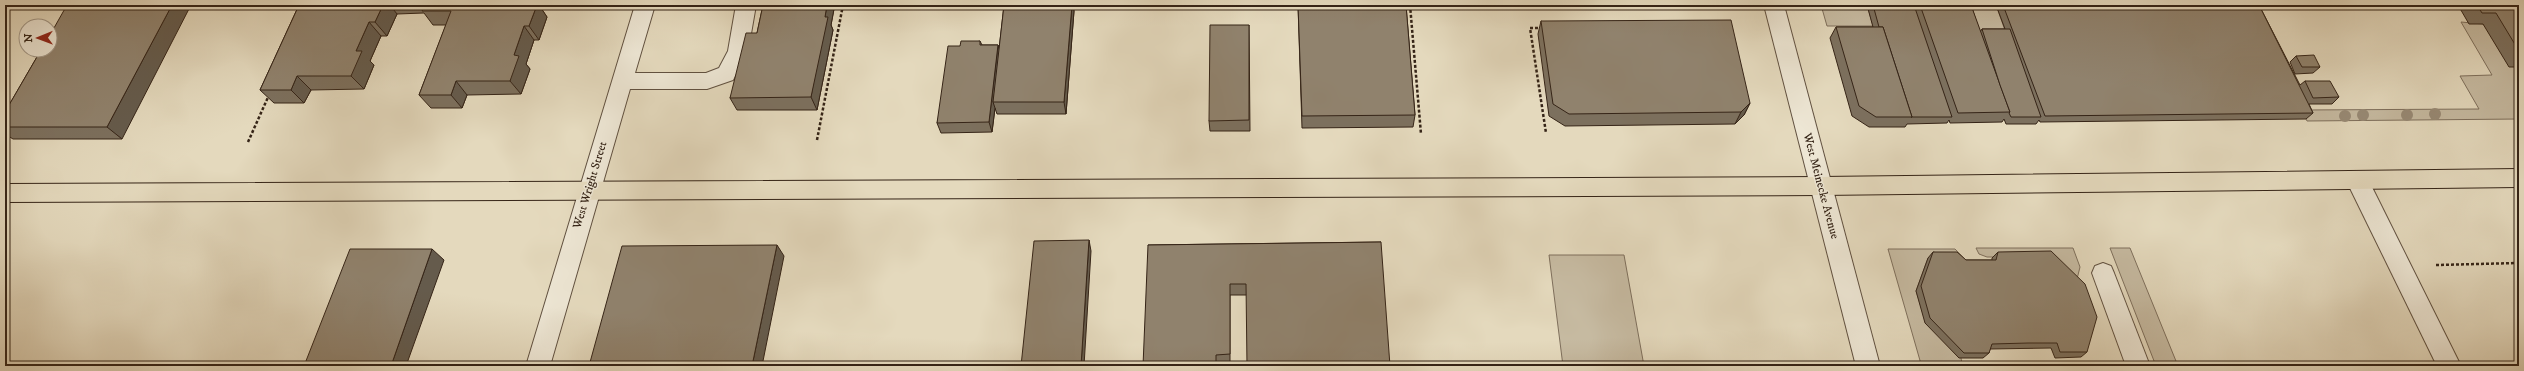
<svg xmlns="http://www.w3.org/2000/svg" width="2524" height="371" font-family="'IM FELL DW Pica',serif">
<rect width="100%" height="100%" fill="#e4d9bd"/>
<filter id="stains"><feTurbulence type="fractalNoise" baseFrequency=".005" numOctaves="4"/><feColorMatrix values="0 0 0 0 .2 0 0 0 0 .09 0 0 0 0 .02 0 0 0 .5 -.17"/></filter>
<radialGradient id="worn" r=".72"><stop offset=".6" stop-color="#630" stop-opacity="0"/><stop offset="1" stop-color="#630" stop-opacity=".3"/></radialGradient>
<g fill="#c6baa1" stroke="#7e6f5c">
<path d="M1821,5H1867L1873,26H1827Z"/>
<path d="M1961,5H1996L2007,36L1990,30L1978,31Z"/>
<path d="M2461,22L2483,24L2519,67V119L2307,121L2302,110L2479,109L2460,76L2492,75Z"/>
<path d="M1976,248H2073L2080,267L2077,279L2045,257H1987L1979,254Z"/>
<path d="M2110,248H2130L2178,366H2156Z"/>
<path d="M1888,249H1955L1972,266L1928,258L1916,291L1926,323L1961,358L1962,364H1921Z"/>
<path d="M1549,255H1624L1644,366H1563Z"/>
</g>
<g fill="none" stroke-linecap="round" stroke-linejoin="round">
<g stroke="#615140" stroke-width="2">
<g id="minor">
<path d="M635,5H655L635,73H706L719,68L728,51L736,5H756L748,51L733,80L707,89H630L550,366H526Z"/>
<path d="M1764,5H1784L1880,366H1856Z"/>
<path d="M2357,171L2365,173L2461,366H2437L2346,180L2349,173Z"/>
<path d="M2103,263L2111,266L2114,273L2150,366H2126L2092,273L2095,266Z"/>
</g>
</g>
<g stroke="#352417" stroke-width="2">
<path id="major" d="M2519,169V187L1821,195L5,202V184L1821,177Z"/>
</g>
<g stroke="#352417" stroke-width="2.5" stroke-dasharray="3 2" stroke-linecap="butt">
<path d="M1410,5L1421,134"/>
<path d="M1543,28H1530L1546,133"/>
<path d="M817,140L843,5"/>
<path d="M248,142L269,95"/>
<path d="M2436,265L2519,263"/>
</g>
<use href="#minor" fill="#ede6d4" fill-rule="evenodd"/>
<use href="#major" fill="#e4d9bd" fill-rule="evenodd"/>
</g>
<g fill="#988a75">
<circle cx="2435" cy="114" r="6"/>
<circle cx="2363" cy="115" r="6"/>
<circle cx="2407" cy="115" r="6"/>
<circle cx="2345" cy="116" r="6"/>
</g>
<g fill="#7c705e" stroke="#352417">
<path d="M299,5H539L547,17L539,40H534L526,64L530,69L521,94L467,95L462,108H431L419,95L446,25H433L424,13L397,14L387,36H381L370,61L374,65L364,89L311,90L304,103H274L260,90Z"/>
<path d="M763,5H833L834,9L831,25L833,30L817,110H737L730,98L757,33Z"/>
<path d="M1004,5H1073L1074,11L1066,114H997L995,108L992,132L941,133L937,123L960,46L980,41L982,45H998L999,50Z"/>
<path d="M1298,5H1406L1415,115L1413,127L1302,128Z"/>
<path d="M1867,5H1971L1980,32L1982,29H2005L1996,5H2259L2300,85L2305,81L2339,97L2332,104H2309L2313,113L2306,119L2040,122L2039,120L2036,124H2006L2004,119L2002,122L1950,123L1949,120L1947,123L1907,124L1905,127H1869L1852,116L1830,38L1836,27H1873Z"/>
<path d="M2458,5H2519V67H2509L2483,24H2469Z"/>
<path d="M1541,21L1750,103L1744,115L1735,124L1565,126L1549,116L1538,34Z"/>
<path d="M1249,25L1250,131H1210L1209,121Z"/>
<path d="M41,50L122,139H13L5,134V112Z"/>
<path d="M2296,56L2320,67L2313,73L2295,74L2290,62Z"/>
<path d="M1381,242L1246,295H1230V365H1217L1148,245Z"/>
<path d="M1933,252L1966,260H1992V258L1998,252L2087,352L2081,357L2055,358L2051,348L1990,349L1989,353L1983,358H1959L1925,323L1916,291L1928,258Z"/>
</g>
<g fill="#655b4c" stroke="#352417">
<path d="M172,5H191L122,139L107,127Z"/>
<path d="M383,5H390L397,14L387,36L375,22Z"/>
<path d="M537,5H539L547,17L539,40L529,26Z"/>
<path d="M827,5H833L834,9L831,25L833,30L817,110L811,97Z"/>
<path d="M1072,5H1073L1074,11L1066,114L1064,102Z"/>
<path d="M369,22L381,36L370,61L374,65L364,89L351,76L356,51Z"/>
<path d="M524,26L534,40L526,64L530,69L521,94L510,81L514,55Z"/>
<path d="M998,45L1001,56L993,102L995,108L992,132L989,122Z"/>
<path d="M297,76L311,90L304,103L291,90Z"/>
<path d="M456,81L467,95L462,108L451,95Z"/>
<path d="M1750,103L1744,115L1735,124L1741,112Z"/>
<path d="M1089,240L1091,251L1084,366H1081Z"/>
<path d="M777,245L784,256L762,366H752Z"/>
<path d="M432,249L444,260L406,366H391Z"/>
</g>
<g fill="#90826d" stroke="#352417">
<path d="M67,5H172L107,127H5V112L41,50H50V35Z"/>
<path d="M299,5H383L375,22H369L356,51H362L351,76H297L291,90H260Z"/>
<path d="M425,5H537L529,26H524L514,55L519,56L510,81H456L451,95H419L451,11H422Z"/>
<path d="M763,5H827L825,17H828L811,97L730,98L746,33H757Z"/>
<path d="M1004,5H1072L1064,102H993Z"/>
<path d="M1298,5H1406L1415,115L1302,116Z"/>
<path d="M1873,5H1914L1952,117H1911H1912L1883,27H1879Z"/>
<path d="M1920,5H1971L2010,112L1958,113Z"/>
<path d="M2003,5H2259L2313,113L2045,116Z"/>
<path d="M2477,5H2519V51L2496,13H2482Z"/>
<path d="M1731,20L1750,103L1741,112L1569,114L1553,104L1541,21Z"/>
<path d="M1210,25H1249V120L1209,121Z"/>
<path d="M1836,27H1883L1912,117H1876L1859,106Z"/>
<path d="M1982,29H2010L2041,117H2011L2009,113L2010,112L2000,85Z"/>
<path d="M961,41H980V45H998L989,122L937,123L948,46H960Z"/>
<path d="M2314,55L2320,67H2302L2296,56Z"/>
<path d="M2305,81H2330L2339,97L2313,98Z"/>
<path d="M1089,240L1081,366H1021L1034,241Z"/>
<path d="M1381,242L1390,366H1247L1246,284H1230V354L1216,355V366H1143L1148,245Z"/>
<path d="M777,245L752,366H589L622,246Z"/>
<path d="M350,249H432L391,366H304Z"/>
<path d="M2051,251L2085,284L2097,317L2087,352H2060L2057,343H2028L1992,344L1989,353H1964L1930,318L1921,286L1933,252H1957L1966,260H1996L1998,252Z"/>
</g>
<g text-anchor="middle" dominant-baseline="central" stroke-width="3" stroke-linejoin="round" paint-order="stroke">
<g font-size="12" fill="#352417" stroke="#ede6d4">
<text transform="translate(590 185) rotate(-73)">West Wright Street</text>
<text transform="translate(1821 186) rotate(75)">West Meinecke Avenue</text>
</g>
</g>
<rect width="2524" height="371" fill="none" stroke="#e4d9bd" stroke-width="20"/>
<rect x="6" y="6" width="2512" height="359" fill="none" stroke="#352417" stroke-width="2"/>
<rect x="10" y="10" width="2504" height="351" fill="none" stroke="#352417"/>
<g transform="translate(38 38) rotate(269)"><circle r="19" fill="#ede6d4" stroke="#a39888"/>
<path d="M0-3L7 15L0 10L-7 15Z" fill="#8f2418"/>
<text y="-6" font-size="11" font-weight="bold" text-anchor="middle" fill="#352417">N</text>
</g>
<rect width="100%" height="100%" filter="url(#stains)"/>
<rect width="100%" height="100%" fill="url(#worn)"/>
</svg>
